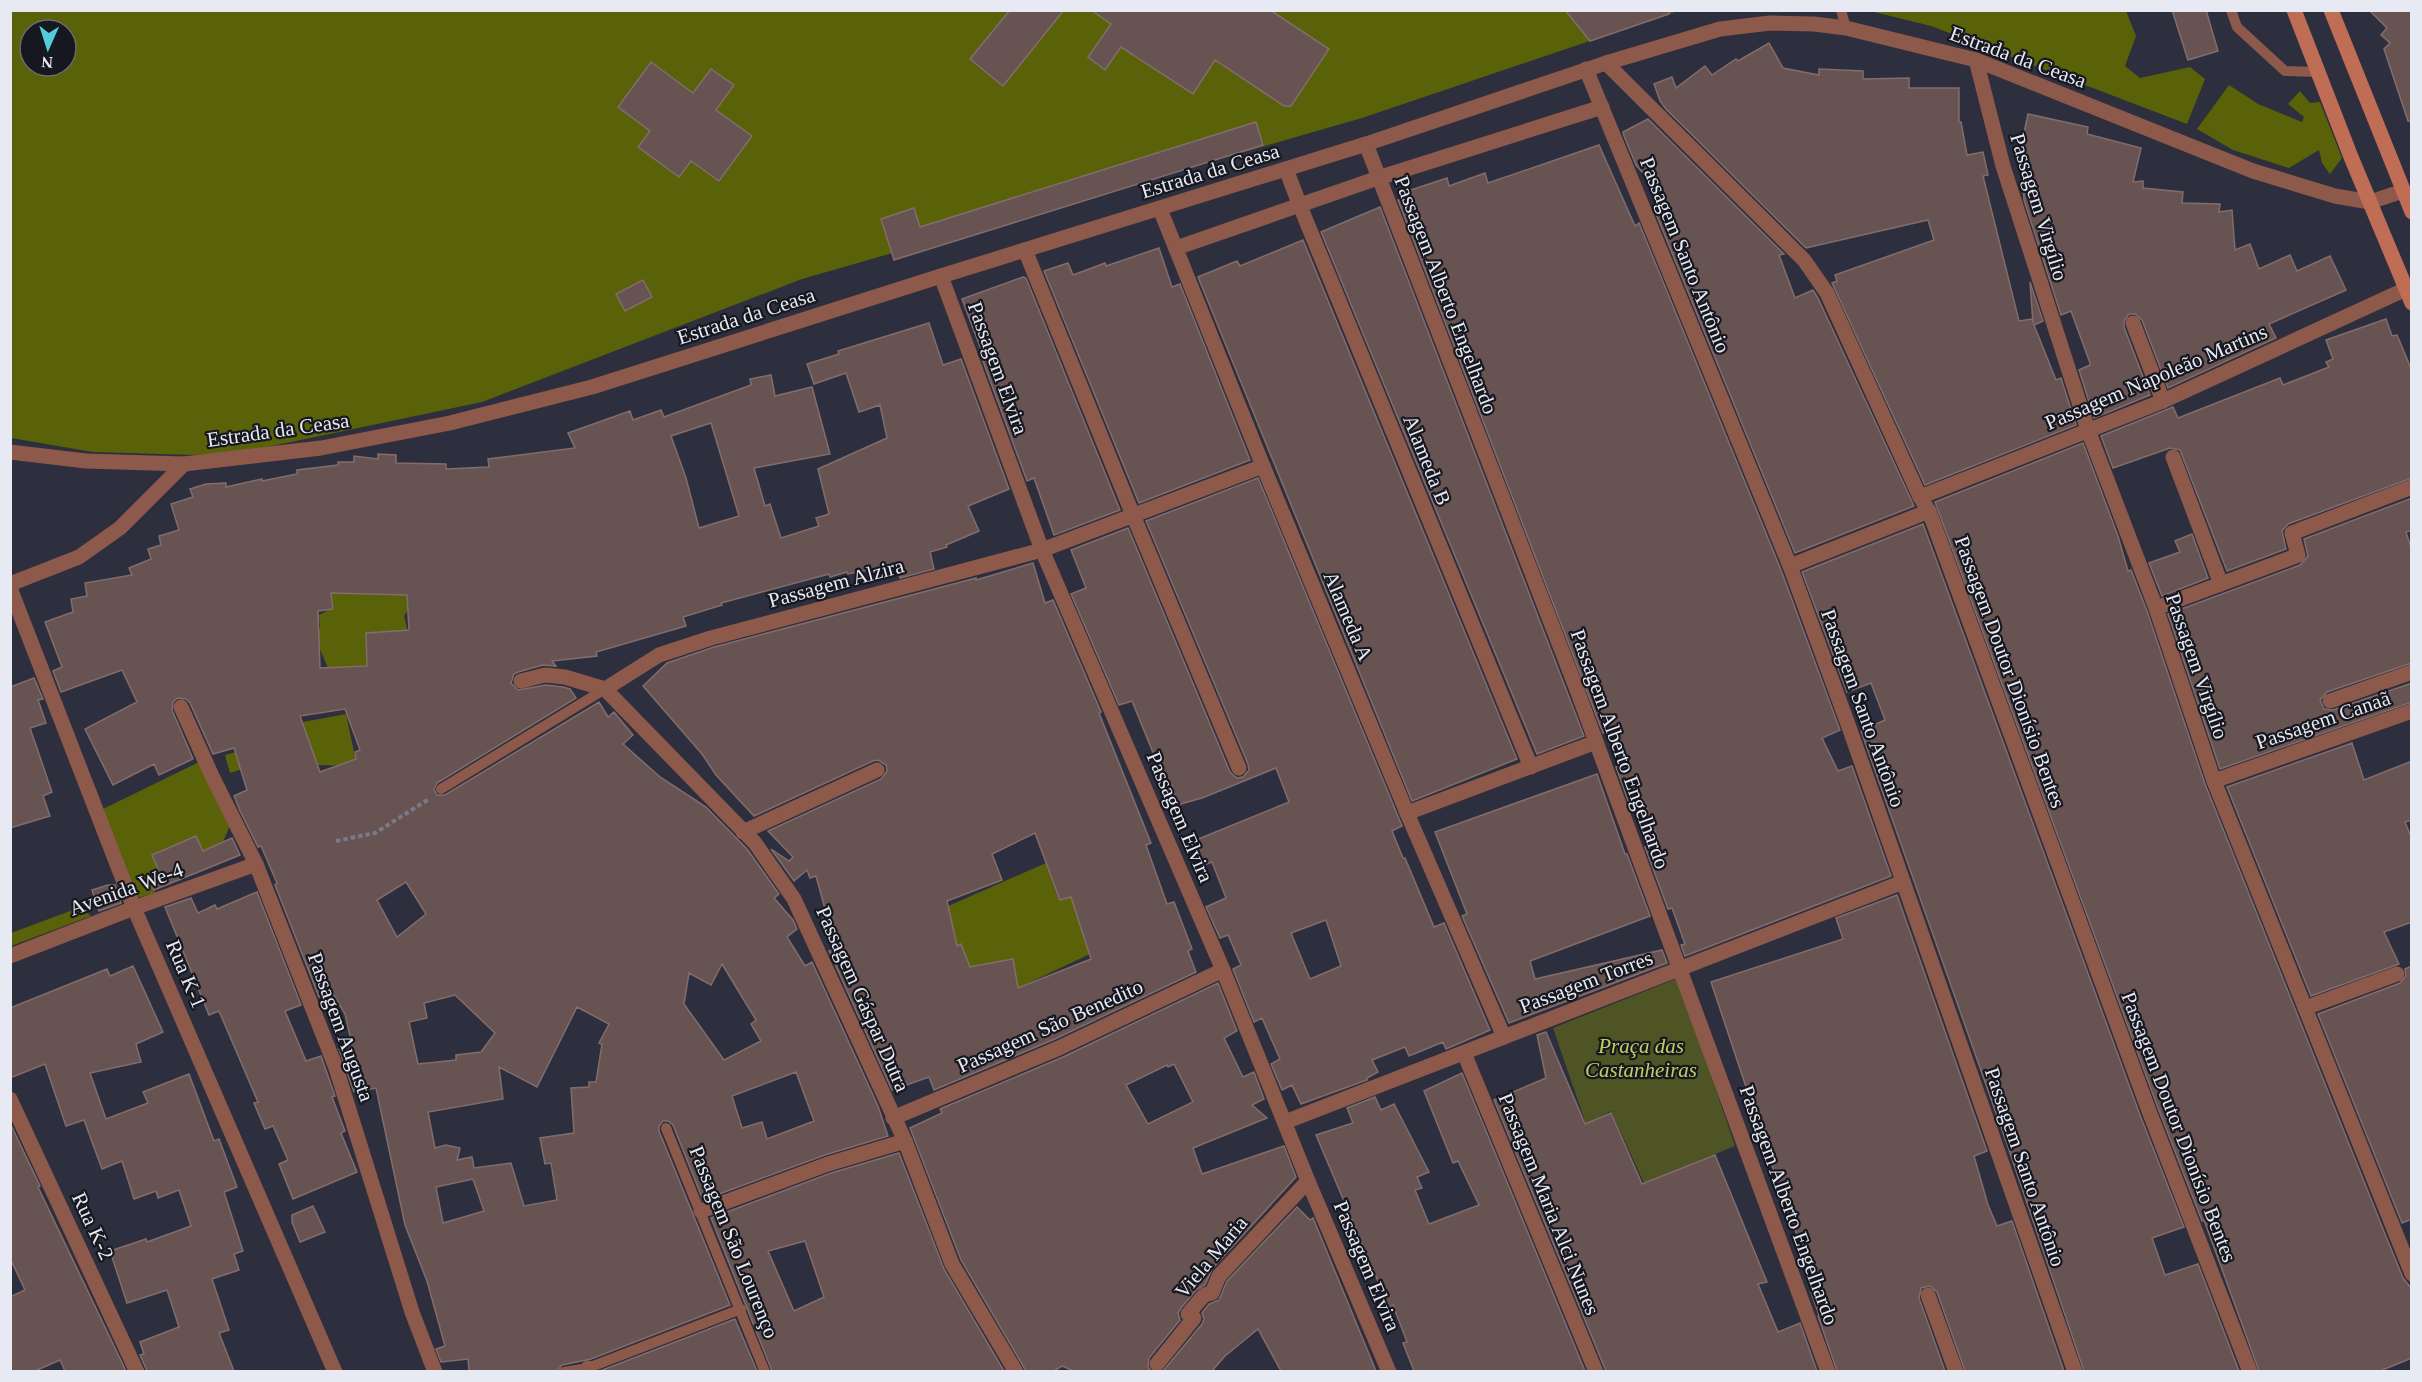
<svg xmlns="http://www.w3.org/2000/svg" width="2422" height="1382" font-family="Georgia,serif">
<rect width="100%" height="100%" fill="#2d2f3e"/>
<path fill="#4e5423" d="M1678,978L1735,1146L1644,1183L1611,1111L1586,1124L1553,1028Z"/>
<g fill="#596109" fill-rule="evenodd">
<path d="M10,11H1678L1362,118L802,279L482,402L238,453L195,455L93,452L11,438ZM30,30H66V66H30Z"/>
<path d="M1870,11H2126L2136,36L2125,66L2140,78L2190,67L2205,79L2187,124L1931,26Z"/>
<path d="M2229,85L2258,104L2302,122L2304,117L2288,104L2300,91L2310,103L2320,102L2342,158L2330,174L2322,163L2319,150L2289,168L2233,150L2197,129Z"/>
<path d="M361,581V594L397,593L425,585L404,616L410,640L339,694L314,635L320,628L319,615L333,608L329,583Z"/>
<path d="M346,714L357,766L318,765L311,747L230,773L225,755L280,740L282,726Z"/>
<path d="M199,762L233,818L223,842L203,851L196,836L152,855L158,870L149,879L155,893L137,898L103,809Z"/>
<path d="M1104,861L1090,954L1018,988L958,1000L961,944L949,948L921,918L1046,863L1053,882Z"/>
<path d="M81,907L91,916L11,946V933Z"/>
</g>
<g fill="#675352" stroke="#826d6c" stroke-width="1.5" fill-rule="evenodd">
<path d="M1010,10H1064L1003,86L970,59Z"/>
<path d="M1091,10H1270L1329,49L1291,106H1284L1215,60L1193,94L1121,47L1105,70L1088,57L1111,24Z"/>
<path d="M1565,10H1668L1669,14L1590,41Z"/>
<path d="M2172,10H2206L2218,51L2188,60Z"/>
<path d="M2369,10H2412V121H2408L2384,49L2390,43L2381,35L2387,28Z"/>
<path d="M1769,43L1783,68L1819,75V69L1863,71V79L1909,78V88H1959V122H1961L1967,155L1983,152L1988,175L1983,176L2019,321L2032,319L2033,323L2030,282L2043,321L2034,325L2056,380L2061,378L2076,425L1925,485L1832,283L1837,281L1835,275L1934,240L1928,220L1806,248L1666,109L1660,101L1654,84L1672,77L1676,88L1705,66L1712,75L1736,59L1738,61Z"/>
<path d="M651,62L693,93L711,69L734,85L716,110L752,136L719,181L691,161L679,177L638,147L650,131L618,107Z"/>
<path d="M2028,114L2088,127L2087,134L2141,148L2133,182L2143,181V188L2183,192L2182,203L2220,204L2219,212L2232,210L2235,250L2250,244L2259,269L2290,255L2297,271L2330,256L2346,290L2269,324L2276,338L2168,388L2142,320L2135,314H2129L2124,321V327L2150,395L2094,418L2079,370L2090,365V363L2071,311L2061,315L2024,200L2021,147Z"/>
<path d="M1648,119L1784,254L1779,255L1795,298L1813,290L1818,298L1914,506L1795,553L1654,209L1666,199L1636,165L1624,136L1623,132Z"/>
<path d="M1256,122L1263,145L894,260L881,219L914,208L920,227Z"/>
<path d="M1599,145L1635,226L1639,223L1781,570L1840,730L1822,738L1838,771L1852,766L1891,876L1685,956L1681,945L1685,944L1672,908L1668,909L1645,847L1659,842L1649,815L1643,799L1629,803L1616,767L1621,765L1609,731L1603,733L1398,200L1401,199L1399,194L1447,178L1449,186L1485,173L1488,183Z"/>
<path d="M1380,207L1584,736L1537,754L1321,232Z"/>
<path d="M1303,240L1517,759L1412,801L1198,277L1237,261L1240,266Z"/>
<path d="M1159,248L1172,287L1180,284L1250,460L1139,503L1044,271L1068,263L1073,275L1105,263L1106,266Z"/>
<path d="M1023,277L1026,278L1120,510L1054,535L1034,478L1027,481L980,353L982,352L962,299Z"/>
<path d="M643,280L652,297L625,311L616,294Z"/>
<path d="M2386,319L2392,336L2397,335L2412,371V478L2288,524L2282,531L2286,549L2227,571L2180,450L2170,448L2113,468L2101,436L2173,407L2178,418L2280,378L2283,385L2329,367L2326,362L2333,359L2326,340Z"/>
<path d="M929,323L943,365L961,359L1009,489L968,506L979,531L946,545L947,547L930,552L934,569L900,578L897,564L848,574L847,572L830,577L829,574L721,603L722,605L683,617L686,626L596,652L597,656L552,661L556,666L543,665L518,672L514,674L511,683L518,690L546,685L563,687L570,689L576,698L437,783L434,789L437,795H445L599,702L608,717L614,712L633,735L623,744L660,777L706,807L747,849L779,894L774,898L793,920L797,929L787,937L805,966L812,962L878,1106L888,1136L825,1155L703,1200L673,1125L668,1121H663L659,1126V1131L730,1305L591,1359L562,1365L557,1371H469L468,1359L441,1362L436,1349L445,1346L427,1281L405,1225L376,1088L354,1092L339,1049L352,1044L345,1014L332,992L319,997L275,885L277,883L261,846L258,847L240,811L234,796L247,790L234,748L213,754L190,703L186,699L178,698L173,702L172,710L193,759L159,775L154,764L113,785L85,729L137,702L122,670L61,692L53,671L62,667L45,622L73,612L71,599L87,596L85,583L132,575L129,568L151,559L148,549L161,545L159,536L179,530L171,504L193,497L190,489L206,484L226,483V487L262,479V481L297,474V470L338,465V462H354V456L378,459V454L396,455V463L446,464V469L489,467L488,459L575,448L568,433L630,411L633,420L661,410L664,417L751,385L750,379L771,375L775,396L812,387L830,454L754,468L765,506L770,504L781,538L819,526L816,518L829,514L818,469L887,438L880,405L859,412L846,373L814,384L807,364L839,354L838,351ZM711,423L739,516L699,528L686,478L671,436ZM331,593L407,595L409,630L366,633L367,666L320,668L318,611L333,609ZM345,709L360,750L355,752L356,759L320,772L300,716ZM406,882L426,914L397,937L377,900ZM722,964L756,1020L751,1024L761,1041L724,1060L684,1004L689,973L711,985ZM455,995L495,1033L481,1052L456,1055V1060L418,1064L409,1022L427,1018L424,1003ZM577,1007L609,1024L599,1043L602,1044L596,1082H589V1087L571,1088L574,1133L540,1138L545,1164L551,1163L557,1200L524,1206L511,1163L474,1168L472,1157L457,1160L460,1148L446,1145L435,1148L428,1112L503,1099L499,1067L537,1087ZM796,1072L814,1121L767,1139L762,1122L742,1128L732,1096ZM473,1179L484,1211L443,1223L436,1187Z"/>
<path d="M2083,443L2118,536L2128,571L2131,570L2147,611L2205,784L2383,1229L2403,1278L2412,1289V1358L2380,1371H2259L2204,1220L2202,1221L2158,1108L1935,502Z"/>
<path d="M1258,478L1402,826L1392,831L1403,858H1405L1434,927L1444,923L1490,1030L1446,1049L1443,1042L1409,1056L1405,1047L1372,1060L1378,1072L1367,1078V1080L1301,1104L1292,1085L1282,1090L1271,1064L1280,1059L1262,1018L1254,1022L1233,969L1241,965L1228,935L1220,938L1206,907L1226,898L1212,862L1201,866L1191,842L1289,802L1276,768L1202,798L1177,805L1172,785L1167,787L1132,701L1119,705L1071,594L1086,588L1071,550L1128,528L1230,772L1237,778L1243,777L1249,770L1248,764L1146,521ZM1326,920L1341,966L1310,979L1291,933Z"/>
<path d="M2412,498V530L2406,532L2412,551V663L2327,692L2320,700L2324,709L2333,710L2412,683V702L2220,769L2168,614L2300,565L2308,556L2304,539Z"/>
<path d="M1923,524L2140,1115L2184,1227L2152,1238L2165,1275L2198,1264L2239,1371H2084L2007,1144L1861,731L1885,720L1871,683L1847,692L1802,572Z"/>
<path d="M2192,534L2208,578L2162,596L2149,563L2180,552L2175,541Z"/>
<path d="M1033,563L1045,603L1053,600L1101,712L1099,713L1151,843L1146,845L1167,904L1174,902L1192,949L1188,951L1196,972L1055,1039L934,1090L929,1077L892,1090L829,951L832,950L823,917L827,916L816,876L810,878L807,870L794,881L771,849L789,861L793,857L768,831L881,779L887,771L886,765L878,760L873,761L754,816L716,775L702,754L643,686L667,663L714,647L976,578V580ZM1035,833L1060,900L1071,897L1091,959L1018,988L1013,959L970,967L961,944L957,946L947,901L1002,880L992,854Z"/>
<path d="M34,678L43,699L38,700L46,723L30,728L52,792L43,796L50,816L10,828V687Z"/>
<path d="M2352,743L2364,780L2412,761V820L2405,822L2412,839V922L2384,932L2399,964L2311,996L2227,787Z"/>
<path d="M1597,774L1625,854H1627L1650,916L1530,961L1535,979L1662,950L1667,963L1509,1023L1462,916L1467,914L1435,832Z"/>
<path d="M196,836L203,851L232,838L240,855L154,890L149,879L160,874L152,855Z"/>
<path d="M108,885H115L121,903L99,911L92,890Z"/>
<path d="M257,892L301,1005L285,1011L306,1061L321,1056L335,1096L332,1097L345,1131L341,1133L357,1172L293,1199L279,1164L288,1160L273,1126L265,1129L254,1103L258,1102L219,1011L209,1015L165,907L191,898L198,913L215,905L217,909Z"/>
<path d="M1897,895L1987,1151L1974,1156L1988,1205L1997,1226L2012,1221L2064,1371H1965L1937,1292L1930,1286L1921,1288L1919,1298L1945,1371H1837L1818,1316L1819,1315L1811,1292L1815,1291L1808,1266L1790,1215L1787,1216L1779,1195L1781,1194L1775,1174L1711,982L1843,939L1836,918Z"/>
<path d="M133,966L163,1032L136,1044L141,1062L90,1073L106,1119L148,1103L143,1092L189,1074L214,1141L219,1139L237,1187L224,1192L243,1251L234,1254L239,1270L212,1279L229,1330L219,1333L234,1371H147L140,1355L144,1354L140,1342L179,1327L167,1290L127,1303L110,1251L146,1239L147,1242L191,1226L179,1190L158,1198L156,1191L134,1199L122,1161L102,1169L84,1120L66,1126L45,1064L10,1078V1008L107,969L110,976Z"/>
<path d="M2412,966V1219L2402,1223L2318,1014L2400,983L2406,976L2405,969Z"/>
<path d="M1218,983L1237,1031L1224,1038L1243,1077L1254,1072L1264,1099L1252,1105L1267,1118L1193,1148L1202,1174L1284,1146L1296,1177L1212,1269L1205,1285L1197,1289L1181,1308L1178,1313L1180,1320L1149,1358L1148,1367L1151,1371H1074L1062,1366L1054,1371H1026L961,1260L910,1128L942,1113L940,1109L1063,1057ZM1174,1064L1193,1102L1148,1124L1126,1085L1167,1065L1168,1067Z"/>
<path d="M1546,1032L1585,1124L1611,1113L1642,1184L1715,1155L1767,1282L1758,1284L1778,1332L1800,1323L1817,1371H1606L1494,1100L1546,1078L1537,1035Z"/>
<path d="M1462,1073L1585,1371H1414L1403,1343L1407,1342L1393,1305L1389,1307L1316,1135L1353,1123L1347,1108L1375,1097L1381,1110L1394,1104L1429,1172L1417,1177L1422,1188L1415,1190L1429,1224L1479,1205L1458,1161L1453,1163L1424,1091Z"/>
<path d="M10,1123L40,1186L38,1187L126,1371H65L60,1360L35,1371H10V1297L25,1290L10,1258Z"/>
<path d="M899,1153L944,1269L1004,1371H772L711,1218L831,1173ZM805,1241L824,1297L794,1311L768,1251Z"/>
<path d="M313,1206L325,1232L300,1242L292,1222V1215Z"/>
<path d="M1297,1207L1310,1220L1313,1218L1376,1371H1281L1258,1329L1225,1356L1212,1371H1163L1202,1324L1204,1319L1202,1313L1209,1304L1219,1300L1227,1281Z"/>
<path d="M735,1319L757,1371H600Z"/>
</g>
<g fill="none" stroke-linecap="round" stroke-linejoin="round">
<path stroke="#787a87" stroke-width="4" stroke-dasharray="4.5 3" stroke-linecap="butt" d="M336,841L375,833L429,799"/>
<g stroke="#8d594a" stroke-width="10">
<path d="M1841,10L1846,28"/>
<path d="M2231,10L2237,27L2285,71L2318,72"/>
<path d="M441,789L605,689"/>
<path d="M666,1128L765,1372"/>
<path d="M564,1372L588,1368L741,1309"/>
</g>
<g stroke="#8d594a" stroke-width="15">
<path d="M1976,60L2003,166L2088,430L2156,608L2214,781L2412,1274"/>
<path d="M1606,63L1804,260L1827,293L1920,497L1929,511L2149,1111L2250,1372"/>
<path d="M1586,69L1790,566L1849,727L2075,1372"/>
<path d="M1366,144L1577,690L1828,1372"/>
<path d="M1286,169L1300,206L1531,767"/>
<path d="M1160,209L1263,466L1407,813L1504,1037"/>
<path d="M1176,248L1378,178L1602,107"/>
<path d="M1025,250L1133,515L1239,768"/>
<path d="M941,276L1042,550L1223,970L1308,1181L1389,1372"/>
<path d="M2133,323L2163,401"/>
<path d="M10,452L86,461L184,464L321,448L450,423L592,387L941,276L1366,144L1606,63L1720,29L1770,23L1814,24L1846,28L1976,60L2253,171L2335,196L2370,202L2403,191"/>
<path d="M2173,457L2221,584"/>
<path d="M1920,497L2163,401L2406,289"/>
<path d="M1790,566L1929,511"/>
<path d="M10,584L79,557L120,528L184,464"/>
<path d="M10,588L134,908L335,1372"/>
<path d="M2156,608L2296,556L2298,555L2292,533L2412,487"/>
<path d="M521,681L545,675L565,677L605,689L755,843L794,899L905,1141L952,1264L1016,1372"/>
<path d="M605,689L659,655L711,638L1042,550L1263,466"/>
<path d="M2330,701L2412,672"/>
<path d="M181,707L212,776L256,864L336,1068L412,1312L435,1372"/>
<path d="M2214,781L2412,711"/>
<path d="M1407,813L1596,742"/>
<path d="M743,832L877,770"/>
<path d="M10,956L134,908L256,864"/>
<path d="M2305,1008L2397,974"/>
<path d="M1464,1053L1596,1372"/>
<path d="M10,1099L137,1372"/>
<path d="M893,1118L1059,1048L1223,970"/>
<path d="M1285,1122L1903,882"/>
<path d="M701,1211L828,1164L905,1141"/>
<path d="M1928,1295L1956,1372"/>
<path d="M1157,1364L1194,1318L1188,1314L1204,1295L1212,1293L1219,1276L1308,1181"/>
<path d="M588,1368L589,1372"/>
</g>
<g stroke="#bf6d55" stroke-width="15">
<path d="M2294,10L2351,157L2412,303"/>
<path d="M2331,10L2412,212"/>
</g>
</g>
<g text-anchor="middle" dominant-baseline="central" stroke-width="4.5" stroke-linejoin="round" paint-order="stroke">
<g font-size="21" fill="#e7e9f3" stroke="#17181f">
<text transform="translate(2018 57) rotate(20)">Estrada da Ceasa</text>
<text transform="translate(1210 171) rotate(-17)">Estrada da Ceasa</text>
<text transform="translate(2039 207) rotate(73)">Passagem Virgílio</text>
<text transform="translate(1685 255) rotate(68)">Passagem Santo Antônio</text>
<text transform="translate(1446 295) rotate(69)">Passagem Alberto Engelhardo</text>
<text transform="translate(746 316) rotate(-18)">Estrada da Ceasa</text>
<text transform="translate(998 368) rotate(70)">Passagem Elvira</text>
<text transform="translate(2156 377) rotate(-23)">Passagem Napoleão Martins</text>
<text transform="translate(278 430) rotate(-8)">Estrada da Ceasa</text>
<text transform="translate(1427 460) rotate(68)">Alameda B</text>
<text transform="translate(836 583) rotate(-15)">Passagem Alzira</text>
<text transform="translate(1348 616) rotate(67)">Alameda A</text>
<text transform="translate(2197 666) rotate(71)">Passagem Virgílio</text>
<text transform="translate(2010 672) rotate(70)">Passagem Doutor Dionísio Bentes</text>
<text transform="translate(1863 708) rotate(70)">Passagem Santo Antônio</text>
<text transform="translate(2323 720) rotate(-19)">Passagem Canaã</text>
<text transform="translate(1620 749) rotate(70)">Passagem Alberto Engelhardo</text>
<text transform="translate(1180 817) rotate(67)">Passagem Elvira</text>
<text transform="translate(126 889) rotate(-20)">Avenida We-4</text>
<text transform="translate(186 974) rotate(67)">Rua K-1</text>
<text transform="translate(1586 982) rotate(-21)">Passagem Torres</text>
<text transform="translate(863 999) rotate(66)">Passagem Gáspar Dutra</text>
<text transform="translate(1050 1026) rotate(-24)">Passagem São Benedito</text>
<text transform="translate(341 1027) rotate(70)">Passagem Augusta</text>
<text transform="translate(2179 1127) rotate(69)">Passagem Doutor Dionísio Bentes</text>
<text transform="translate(2025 1167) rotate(71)">Passagem Santo Antônio</text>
<text transform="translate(1549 1204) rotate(68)">Passagem Maria Alci Nunes</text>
<text transform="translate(1789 1205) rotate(70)">Passagem Alberto Engelhardo</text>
<text transform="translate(93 1226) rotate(65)">Rua K-2</text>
<text transform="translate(734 1242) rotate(68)">Passagem São Lourenço</text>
<text transform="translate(1211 1257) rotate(-50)">Viela Maria</text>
<text transform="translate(1367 1266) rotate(67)">Passagem Elvira</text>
</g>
<g font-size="21" font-style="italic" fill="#c2ce63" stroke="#17181f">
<text x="1641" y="1046">Praça das<tspan x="1641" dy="24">Castanheiras</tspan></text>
</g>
</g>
<rect width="2422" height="1382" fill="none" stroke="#e7e9f3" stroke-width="24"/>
<g transform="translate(48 48) rotate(183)"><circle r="28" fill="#17181f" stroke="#6a6c74" stroke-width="1.5"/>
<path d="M0-4.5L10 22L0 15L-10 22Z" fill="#53cbda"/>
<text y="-9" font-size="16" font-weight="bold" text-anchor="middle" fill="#e7e9f3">N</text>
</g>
</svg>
